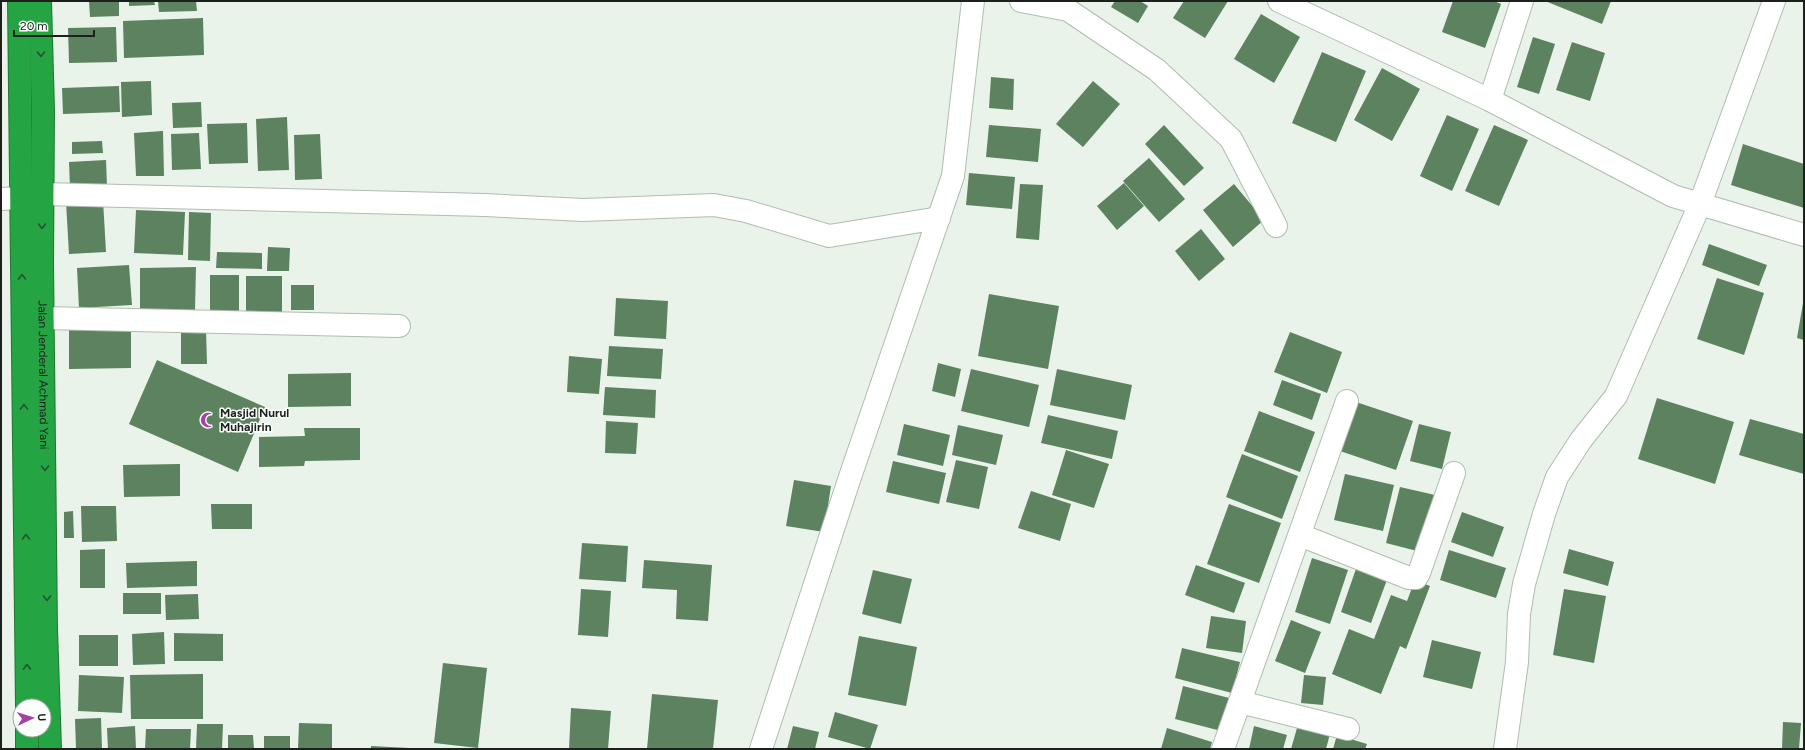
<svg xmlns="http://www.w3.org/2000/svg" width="1805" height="750" font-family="Figtree,sans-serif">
<rect width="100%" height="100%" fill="#e9f3e9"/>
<g fill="#5c825f">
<path d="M89,1H119V16L90,17Z"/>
<path d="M129,1H154L155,5L129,6Z"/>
<path d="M158,1H196L197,11L159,12Z"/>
<path d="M1115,1H1140L1148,6L1138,23L1111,7Z"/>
<path d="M1184,1H1228L1205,38L1173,18Z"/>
<path d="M1453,1H1494L1501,4L1485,48L1442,32Z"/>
<path d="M1545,1H1611L1602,24Z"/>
<path d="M1261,14L1300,37L1274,83L1234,59Z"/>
<path d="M203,18L204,55L124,58L123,21Z"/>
<path d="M116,27L117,62L69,63L68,28Z"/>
<path d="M1533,37L1555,44L1539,94L1517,87Z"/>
<path d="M1572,42L1605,53L1590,101L1556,90Z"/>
<path d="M1322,52L1366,71L1336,142L1292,123Z"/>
<path d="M1382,68L1420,89L1392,141L1354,120Z"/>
<path d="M991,77L1014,79L1013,110L989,108Z"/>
<path d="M151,81L152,115L122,117L121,82Z"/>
<path d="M1093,81L1120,104L1083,147L1056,124Z"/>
<path d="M119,86L120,112L63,114L62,88Z"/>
<path d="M201,102L202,127L173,128L172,103Z"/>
<path d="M1447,115L1479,129L1452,191L1420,176Z"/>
<path d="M287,117L289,170L258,171L256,119Z"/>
<path d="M247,123L248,163L209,164L207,124Z"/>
<path d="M989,125L1041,129L1038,162L986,157Z"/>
<path d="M1164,125L1204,168L1184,186L1145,144Z"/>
<path d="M1494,125L1528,140L1499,206L1465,191Z"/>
<path d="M163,131L164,176H136L134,133Z"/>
<path d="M199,133L201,169L172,170L171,134Z"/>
<path d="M320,134L322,179L295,180L294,135Z"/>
<path d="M102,141L103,153L72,154V142Z"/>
<path d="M1743,144L1804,164V208L1731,185Z"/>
<path d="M1149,158L1185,199L1159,222L1123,181Z"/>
<path d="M106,160L107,186L70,188L69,162Z"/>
<path d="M969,173L1015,177L1012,209L966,205Z"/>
<path d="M1124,183L1144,206L1117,230L1097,206Z"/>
<path d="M1020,184L1043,185L1039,240L1016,238Z"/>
<path d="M1234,184L1264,220L1233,247L1203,210Z"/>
<path d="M103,200L106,252L69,254L66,202Z"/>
<path d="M136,210L185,212L183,255L134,253Z"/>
<path d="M189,212L211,213L210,261L188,260Z"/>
<path d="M1201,229L1225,259L1199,281L1175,251Z"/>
<path d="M1709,244L1767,265L1759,286L1702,265Z"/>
<path d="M268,247L290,248L289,271H267Z"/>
<path d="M217,252L262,253V269L216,268Z"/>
<path d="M129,265L132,305L79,308L77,268Z"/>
<path d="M196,267L195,310H140V268Z"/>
<rect x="210" y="275" width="29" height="40"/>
<rect x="246" y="276" width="36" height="39"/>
<path d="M1717,278L1764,293L1744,355L1697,339Z"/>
<rect x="291" y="285" width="23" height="25"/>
<path d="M989,294L1059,306L1048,369L978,356Z"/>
<path d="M616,298L668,301L666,339L614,336Z"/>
<path d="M1803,303H1804V340L1797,338Z"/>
<path d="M131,328V368L69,369V329Z"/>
<path d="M206,329L207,364H181V330Z"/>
<path d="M1290,332L1342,352L1327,393L1274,372Z"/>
<path d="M609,346L663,349L661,379L607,376Z"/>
<path d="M569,356L602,359L599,394L567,392Z"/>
<path d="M157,360L265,407L238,472L129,424Z"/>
<path d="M938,363L961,369L955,397L932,391Z"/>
<path d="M971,369L1039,385L1029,427L961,411Z"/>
<path d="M1057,369L1132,385L1125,420L1050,405Z"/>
<path d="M351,373V406L288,407V374Z"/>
<path d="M1282,380L1321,394L1312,420L1273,405Z"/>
<path d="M605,387L656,390L655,418L603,415Z"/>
<path d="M1657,398L1734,422L1715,484L1638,459Z"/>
<path d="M1356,402L1413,421L1396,470L1340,451Z"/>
<path d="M1259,411L1315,432L1300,472L1244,451Z"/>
<path d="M1048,415L1118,431L1112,459L1041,443Z"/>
<path d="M1750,419L1804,434V474L1739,455Z"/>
<path d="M606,421L638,423L636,454L605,453Z"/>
<path d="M904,424L950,435L943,466L897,455Z"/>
<path d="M1419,424L1451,432L1442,469L1410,461Z"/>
<path d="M958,425L1003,435L996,465L952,455Z"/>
<path d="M304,428H360V460L305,461L304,466L259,467V437L305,436Z"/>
<path d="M1066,450L1109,464L1094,508L1052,495Z"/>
<path d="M1242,454L1298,476L1282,519L1226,497Z"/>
<path d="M956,460L988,467L979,509L946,502Z"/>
<path d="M893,461L946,473L939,504L886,492Z"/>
<path d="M180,464V496L124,497L123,465Z"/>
<path d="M1345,474L1394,485L1383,531L1334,520Z"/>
<path d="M794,480L831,486L824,532L786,526Z"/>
<path d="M1400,487L1435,495L1421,552L1386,543Z"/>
<path d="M1031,491L1071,504L1060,541L1018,528Z"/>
<path d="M211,504H252V529H212Z"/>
<path d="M1229,504L1281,523L1259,583L1207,564Z"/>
<path d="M81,506H116L117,541L82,542Z"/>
<path d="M73,511L74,538H64V512Z"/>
<path d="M1462,512L1504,527L1493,557L1451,542Z"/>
<path d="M582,543L628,546L626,582L579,579Z"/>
<path d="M105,549V588H80V550Z"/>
<path d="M1569,549L1614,562L1608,586L1563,573Z"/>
<path d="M1449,550L1506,568L1496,598L1440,580Z"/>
<path d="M1312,558L1348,570L1330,624L1295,612Z"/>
<path d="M644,560L712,565L708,621L676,619L677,590L642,588Z"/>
<path d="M197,561V586L127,588L126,563Z"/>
<path d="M1196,565L1245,583L1234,613L1185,595Z"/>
<path d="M1357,566L1388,577L1371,623L1341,612Z"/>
<path d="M873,570L912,579L901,624L862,614Z"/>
<path d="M1415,580L1430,586L1406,649L1400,646L1381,694L1332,674L1349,629L1374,639L1391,595L1407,601Z"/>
<path d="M581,589L611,591L608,637L578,635Z"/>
<path d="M1564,589L1606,596L1594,663L1553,655Z"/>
<rect x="123" y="593" width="38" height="21"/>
<path d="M198,594L199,619L166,620L165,595Z"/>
<path d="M1211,616L1246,621L1242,653L1206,648Z"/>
<path d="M1291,620L1321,632L1305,673L1275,661Z"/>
<path d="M164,632L165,664L133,665L132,634Z"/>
<path d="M174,633L223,634V661H174Z"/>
<rect x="79" y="635" width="39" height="31"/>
<path d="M859,636L917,647L906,706L848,695Z"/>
<path d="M1432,640L1481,652L1472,689L1423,677Z"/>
<path d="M1182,648L1240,662L1232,693L1175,678Z"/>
<path d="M443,663L487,668L478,748L434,743Z"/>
<path d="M203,674V719H131L130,675Z"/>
<path d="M79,675L124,677L122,713L78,711Z"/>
<path d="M1304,675L1326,677L1323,705L1301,703Z"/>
<path d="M1183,686L1233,699L1225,732L1175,719Z"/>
<path d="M652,694L718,700L713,749H647Z"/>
<path d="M571,708L611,711L608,749H569Z"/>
<path d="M835,712L878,725L870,749L828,737Z"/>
<path d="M101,718L102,749H76L75,719Z"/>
<path d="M1299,721L1331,730L1326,749H1291Z"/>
<path d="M1783,722L1801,723L1799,749H1782Z"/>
<path d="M299,723L332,724V749H298Z"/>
<path d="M197,724H223L222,749H196Z"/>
<path d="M135,726L136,749H108L107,728Z"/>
<path d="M793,726L819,732L815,749H787Z"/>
<path d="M1254,726L1287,735L1283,749H1249Z"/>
<path d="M1167,728L1212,742L1210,749H1161Z"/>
<path d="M146,729H191L190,749H145Z"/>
<path d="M228,735H253L254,749H228Z"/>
<path d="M1337,735L1367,744L1365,749H1333Z"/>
<rect x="264" y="736" width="26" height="13"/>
<path d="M371,746L410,748V749H371Z"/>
</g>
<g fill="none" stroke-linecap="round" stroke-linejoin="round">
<g stroke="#b1bcb2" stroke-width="24">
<g id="minor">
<path d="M1021,1L1068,10L1157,70L1231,139L1276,226"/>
<path d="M1279,1L1490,100L1673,196L1804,235"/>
<path d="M1490,100L1522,1"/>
<path d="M42,194L485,205L583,210L714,205L746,211L829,236L939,218"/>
<path d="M1,199L20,198"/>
<path d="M42,318L399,326"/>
<path d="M1300,535L1409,578H1416L1419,573L1454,473"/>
<path d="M1240,702L1348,729"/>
<path d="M761,749L849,480L953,176L973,1"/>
<path d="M1223,749L1347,401"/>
<path d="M1505,749L1517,662L1519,614L1524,584L1544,514L1557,477L1581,440L1616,396L1700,204L1774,1"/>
</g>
</g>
<g stroke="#227637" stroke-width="24">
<g id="highway">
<path d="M19,1C21,236 25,471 27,706"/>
<path id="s1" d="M40,1L43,111L42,263L46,629L50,749"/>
<path d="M27,730V749"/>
</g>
</g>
<use href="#minor" stroke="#fff" stroke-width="22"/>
<use href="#highway" stroke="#25a444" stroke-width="22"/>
</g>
<defs><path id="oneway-chevron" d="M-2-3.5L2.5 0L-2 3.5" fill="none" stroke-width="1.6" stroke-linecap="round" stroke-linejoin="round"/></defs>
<g stroke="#20552d">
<use href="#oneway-chevron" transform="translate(41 54) rotate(88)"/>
<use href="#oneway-chevron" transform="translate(42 226) rotate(90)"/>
<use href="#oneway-chevron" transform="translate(22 277) rotate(-91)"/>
<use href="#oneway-chevron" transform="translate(24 407) rotate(-91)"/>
<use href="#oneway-chevron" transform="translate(45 468) rotate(89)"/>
<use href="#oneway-chevron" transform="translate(26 537) rotate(-91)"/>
<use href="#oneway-chevron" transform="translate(47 598) rotate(91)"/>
<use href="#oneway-chevron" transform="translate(27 667) rotate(-90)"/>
</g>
<defs>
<g id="mosque-bare" transform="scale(1.2)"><path d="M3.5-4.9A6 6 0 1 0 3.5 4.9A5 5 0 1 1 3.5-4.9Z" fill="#a440a6" stroke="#fafffb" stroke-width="2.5" paint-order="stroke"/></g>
</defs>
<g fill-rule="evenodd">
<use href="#mosque-bare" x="208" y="420"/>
</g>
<g text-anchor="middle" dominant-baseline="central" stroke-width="3" stroke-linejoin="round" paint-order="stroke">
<g font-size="12" fill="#1d211e" stroke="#fafffb">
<text stroke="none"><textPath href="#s1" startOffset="374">Jalan Jenderal Achmad Yani</textPath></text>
</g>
<g font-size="12" font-weight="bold" fill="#1d211e" stroke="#fafffb" text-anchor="start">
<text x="220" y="413">Masjid Nurul<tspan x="220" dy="14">Muhajirin</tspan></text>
</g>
</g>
<rect width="1805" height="750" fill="none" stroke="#1d211e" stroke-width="4"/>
<g transform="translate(32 718) rotate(86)"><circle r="19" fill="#fafffb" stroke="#a2a6a3"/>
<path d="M0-3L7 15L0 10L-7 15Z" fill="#a440a6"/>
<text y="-6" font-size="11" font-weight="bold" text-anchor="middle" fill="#1d211e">U</text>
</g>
<path d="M14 30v6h80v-6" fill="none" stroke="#1d211e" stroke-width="2"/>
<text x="20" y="30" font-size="12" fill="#1d211e" stroke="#fafffb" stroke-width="3" paint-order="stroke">20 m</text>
</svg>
